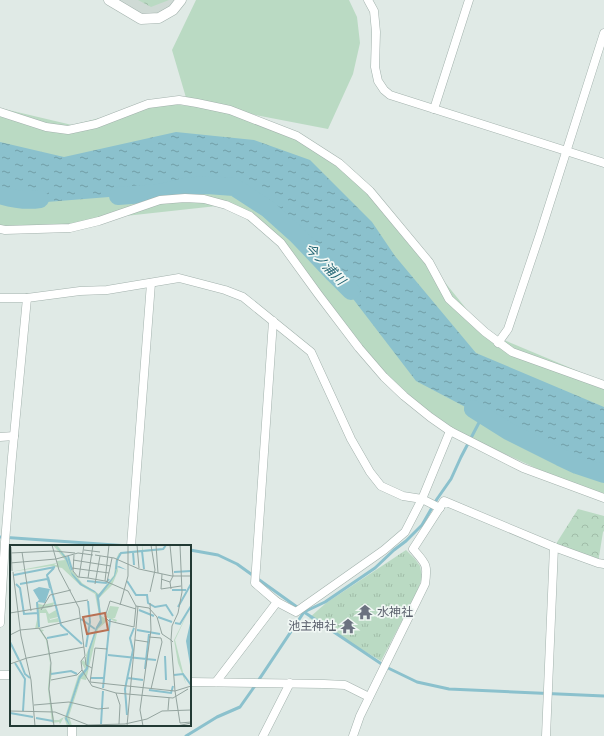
<svg xmlns="http://www.w3.org/2000/svg" width="604" height="736" font-family="'Roboto Condensed','Noto Sans JP',sans-serif">
<defs>
<pattern id="forest-crowns" width="20" height="18" patternUnits="userSpaceOnUse"><rect width="20" height="18" fill="#badac3"/><path d="M2 6a3 3 0 1 1 6 0M12 15a3 3 0 1 1 6 0" fill="none" stroke="#a0bca8"/></pattern>
<pattern id="park-tufts" width="24" height="20" patternUnits="userSpaceOnUse"><rect width="24" height="20" fill="#badac3"/><path d="M3 7l-1-3M5 7V3M7 7l1-3M15 17l-1-3M17 17v-4M19 17l1-3" fill="none" stroke="#a0bca8"/></pattern>
<pattern id="water-ripples" width="26" height="14" patternUnits="userSpaceOnUse"><rect width="26" height="14" fill="#8bc1cd"/><path d="M2 4q2-2 4 0t4 0M15 11q2-2 4 0t4 0" fill="none" stroke="#719ea7"/></pattern>
</defs>
<rect width="100%" height="100%" fill="#e0eae6"/>
<path fill="#cfdad5" d="M109,0H181L159,18L141,19Z"/>
<path fill="#badac3" d="M196,0H349L357,17L360,43L353,74L328,129L225,109L297,136L364,186L418,249L485,332L604,382V498L594,495L440,424L359,348L281,243L226,205L107,218L36,229L0,226V108L72,125L159,103L222,109L187,101L172,50Z"/>
<g fill="url(#forest-crowns)">
<path d="M138,0H169L151,7Z"/>
<path d="M578,509L604,516V531L603,532L598,563L554,547Z"/>
</g>
<path fill="url(#park-tufts)" d="M406,550L415,559L420,566L422,577L418,590L381,661L309,618L326,603Z"/>
<path fill="url(#water-ripples)" d="M176,132L254,140L310,160L372,222L395,256L476,353L604,407V476L560,457L416,381L334,274L297,235L268,209L234,187L207,185L185,187L159,193L34,203L0,195V142L64,157Z"/>
<g fill="none" stroke-linecap="round" stroke-linejoin="round">
<g stroke="#8bc1cd" stroke-width="3">
<path d="M0,537L129,546"/>
<path d="M190,550L218,555L237,564L304,612L386,667L417,682L449,689L604,696"/>
<path d="M186,736L217,717L240,707L252,690L304,612L325,602L375,568L394,550L406,541L422,525L437,499L451,479L461,457L483,415"/>
</g>
<g stroke="#8bc1cd" stroke-width="18">
<path d="M0,195C13,199 27,201 40,199"/>
<path d="M118,196L159,193L185,187L207,185L234,187L268,209L297,235L334,274L351,291"/>
<path d="M473,409L508,431L560,457L577,465L604,474"/>
</g>
<g stroke="#a3b2ad" stroke-width="9">
<g id="minor">
<path d="M368,0L374,11L376,32L375,67L378,81L384,90L390,95L604,163"/>
<path d="M434,109L469,0"/>
<path d="M0,112L46,127L68,130L96,124L148,104L179,100L197,103L230,110L297,136L339,163L370,191L429,262L449,299L485,332L512,352L604,385"/>
<path d="M0,229L5,230L70,228L99,221L160,200L185,198L204,199L226,205L250,216L281,243L318,294L359,348L384,377L404,396L430,417L450,431L523,468L604,498"/>
<path d="M0,298H27L80,291L107,290L179,278L225,290L243,297L311,352L351,439L370,472L381,486L403,496L422,499L405,532L384,550L296,612L277,602"/>
<path d="M498,343L508,329L540,234L604,33"/>
<path d="M0,437L14,436"/>
<path d="M440,508L422,499L450,431"/>
<path d="M131,546L151,283"/>
<path d="M0,623L5,542L12,457L27,298"/>
<path d="M0,675H11"/>
<path d="M190,682L324,684L345,685L369,697"/>
<path d="M216,682L277,602L255,583L273,321"/>
<path d="M72,736V725"/>
<path d="M263,736L290,683"/>
<path d="M353,736L360,716L425,584C428,564 426,564 413,549L444,501L554,547L598,563L604,564"/>
<path d="M546,736L554,547"/>
</g>
</g>
<g stroke="#a3b2ad" stroke-width="11">
<path id="tertiary" d="M109,0L141,19L159,18L173,10L181,0"/>
</g>
<use href="#minor" stroke="#fff" stroke-width="8"/>
<use href="#tertiary" stroke="#fff" stroke-width="10"/>
</g>
<defs>
<g id="temple-bare" transform="scale(1.2)"><path d="M0-6L5-2H3V0L6.5 2.5H4V6H1.5V3h-3V6H-4V2.5H-6.5L-3 0V-2H-5Z" fill="#6b7280" stroke="#f0f7f4" stroke-width="2.5" paint-order="stroke"/></g>
</defs>
<g fill-rule="evenodd">
<use href="#temple-bare" x="365" y="612"/>
<use href="#temple-bare" x="348" y="626"/>
</g>
<g text-anchor="middle" dominant-baseline="central" stroke-width="3.5" stroke-linejoin="round" paint-order="stroke">
<g font-size="12" fill="#5b616d" stroke="#f0f7f4" text-anchor="start">
<text x="377" y="612">水神社</text>
<text x="336" y="626" text-anchor="end">池主神社</text>
</g>
<g font-size="13" font-style="italic" fill="#1f6372" stroke="#f0f7f4">
<text transform="translate(325 264) rotate(46)">今ノ浦川</text>
</g>
</g>
<g transform="translate(10 545)">
<rect width="181" height="181" fill="#e0eae6"/>
<path d="M43,0H47L59,15L63,14L59,15L62,25L72,38L89,49L104,30L106,14L109,8L132,5V0L133,5L154,4L156,0L155,4L153,5L110,9L107,19L108,26L102,40L89,53L91,71L98,75L88,84L76,135L71,134L59,171L62,181H57L54,172L50,179L49,177L42,178L38,144L40,118L36,95L28,83L25,84L28,70L26,58L33,60L45,57L42,62L28,65L36,64L39,69L46,65L48,72L40,74L39,71L40,75L48,73L49,77L38,78L36,68H30L29,84L34,85L32,87L37,94L42,128L39,144L44,175H49L52,173L55,172L68,131L75,124L71,117L73,115L76,118V110L90,75L85,49L70,40L52,23L41,21L0,27L47,18L44,20H47V16L55,15ZM100,61L109,62L105,73H102L107,75L106,77L96,72ZM181,61L165,95L176,139L168,118L164,95Z" fill="#badac3"/>
<path d="M45,0L57,13L61,27L72,39L85,46L88,50L104,31L106,22L109,21L117,25L107,22L105,31L89,53L92,78L87,84L80,105L78,124L70,134L57,173L60,181L55,174L69,131L76,123L78,106L86,82L90,75L86,48L70,40L62,30L55,13ZM29,42L40,44L35,58L27,57L29,55L23,45ZM181,74V126L176,96Z" fill="#8bc1cd"/>
<path fill="none" stroke="#8bc1cd" stroke-width="2" d="M132,6L134,24M123,7L124,20M58,11L62,25M106,24L107,15L111,8L153,4L156,0M164,27L181,26M4,30L45,22M38,32L51,80L72,99M77,36L96,38L99,34M117,36L126,50H137L138,58L145,62L156,60L163,71M6,39L10,43L14,69L28,68M10,39L37,34M40,43L37,30L44,23M162,45H176M27,57L29,82M168,62L181,39M129,65L144,71M148,72L162,77M71,74L85,84M165,78L170,79L181,61M127,85L150,89M37,93L58,89M0,97L9,115M76,102L80,77L78,56M98,110L146,115M155,111L156,135M10,116L15,129L20,133M5,118L15,134L13,166M135,124L139,89M41,129L61,126L67,129M164,130L173,129L181,140M81,133H94M118,133L133,135M93,143L100,74M139,145L161,148L163,141M0,168L23,172M117,170L115,144L123,105L120,93L124,83M26,173L43,176M91,179L93,146"/>
<path fill="none" stroke="#94a49f" stroke-width="1" d="M42,0L49,25L69,63L75,111L71,116L72,125L82,141L106,148L110,160L109,179M83,0L78,33L95,36L118,46L126,61L139,63L147,72L152,89L161,95L165,146L181,141M127,0L129,23M146,0L148,28M1,2L2,26M74,5L90,7M44,6L65,8M12,7L21,66M0,8L44,6M64,10L63,26L68,32L78,33M85,10L104,13L129,24L162,31H181M46,14L68,8L83,10M63,15L101,21M0,18L46,14M62,23L99,28M3,27L11,91L21,135L25,181M152,29L151,44L171,41M69,32L74,0M151,34L160,37L161,44M95,36L99,0M97,37L102,13M160,37L163,31L160,0M85,39L90,11M140,47L145,25L141,0M110,60L118,31V0M126,64L100,56L95,72L99,76L124,82L126,61M31,65L40,50L61,45M0,68L78,55M29,83L37,95L41,118L39,144L44,181M0,90L10,85L31,83L70,73M139,92L151,93L152,97L141,144M125,95L138,97M163,97L161,95L162,81L168,68L172,47L170,0M97,104L85,103L80,137L165,146L170,178L181,177M75,112L76,120L82,123M0,119L17,113L74,102M41,135L67,130L72,125M106,148L163,153L178,144M24,160L59,157L88,164L99,163M158,165L159,153M0,166L45,167L78,180L115,179L137,174L152,166L181,165M117,181L128,61M133,181L130,165L141,85L140,58M167,181L181,178"/>
<path fill="#b87154" fill-opacity="0.15" stroke="#b87154" stroke-width="2" d="M95,68L98,85L77,89L73,72Z"/>
<rect width="181" height="181" fill="none" stroke="#223a34" stroke-width="2"/>
</g>
</svg>
